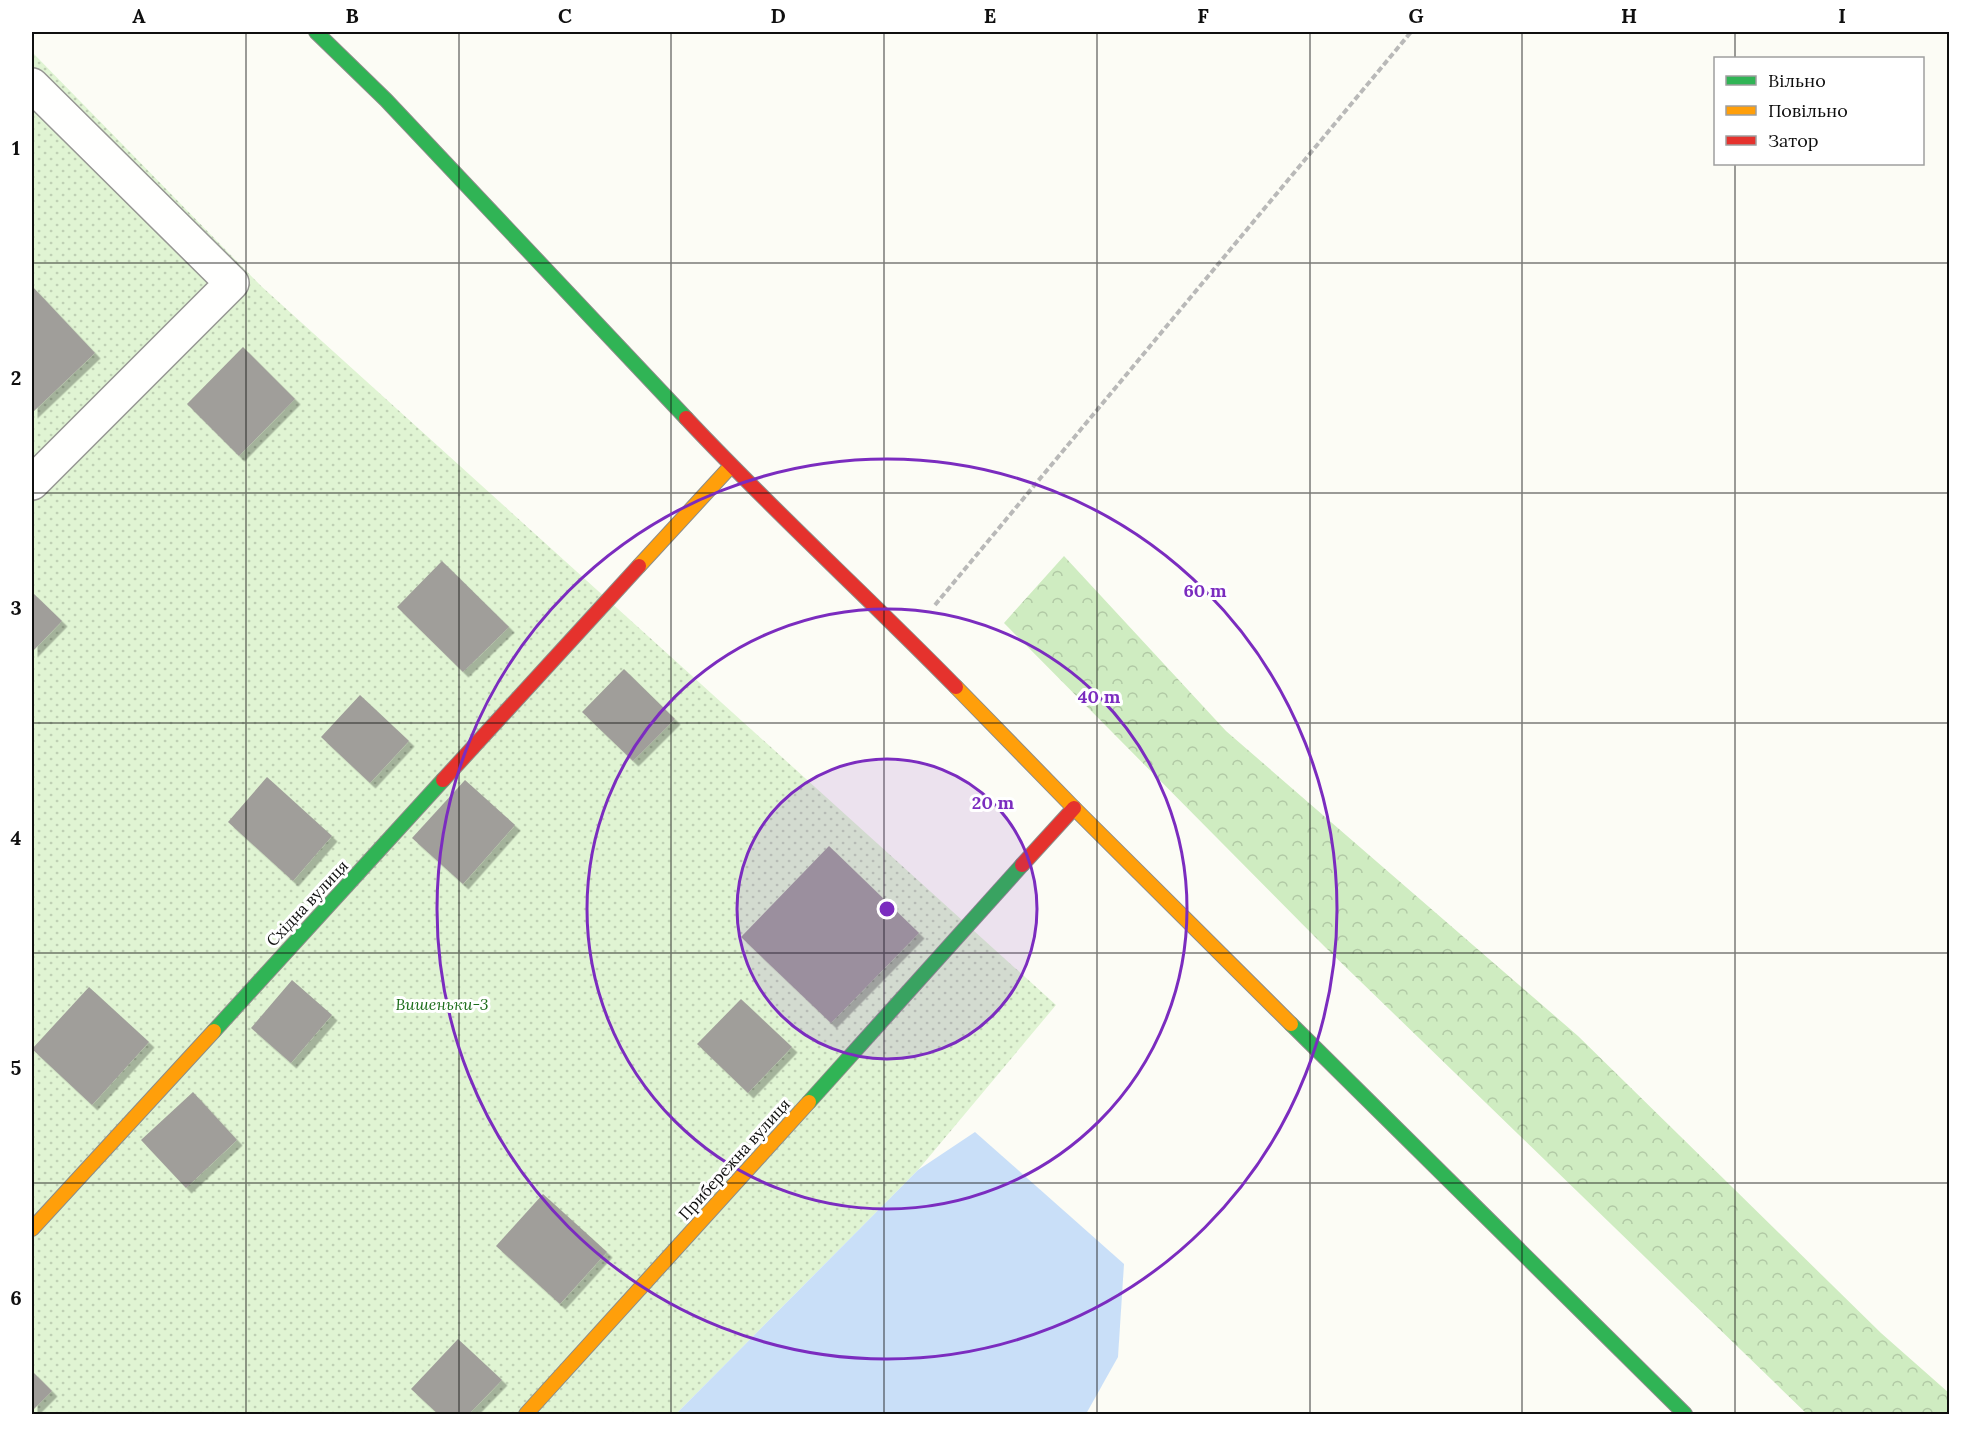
<svg xmlns="http://www.w3.org/2000/svg" width="1981" height="1446" font-family="Lora,serif">
<defs>
<pattern id="forest-crowns" width="20" height="18" patternUnits="userSpaceOnUse" patternTransform="scale(1.5)"><rect width="20" height="18" fill="#cfecc1"/><path d="M2 6a3 3 0 1 1 6 0M12 15a3 3 0 1 1 6 0" fill="none" stroke="#b1c9a5"/></pattern>
<pattern id="garden-dots" width="8" height="8" patternUnits="userSpaceOnUse" patternTransform="scale(1.5)"><rect width="8" height="8" fill="#e0f4d3"/><path d="M2 2h.1M6 6h.1" fill="none" stroke="#bfd0b4" stroke-width="1.8" stroke-linecap="round"/></pattern>
<filter id="shadow"><feDropShadow dx="5.5" dy="5.5" stdDeviation="0" flood-color="#0004"/></filter>
</defs>
<rect width="100%" height="100%" fill="#fcfcf5"/>
<path fill="url(#forest-crowns)" d="M1064,556L1226,731L1578,1036L1881,1333L1949,1393V1414H1807L1326,948L1004,623Z"/>
<path fill="url(#garden-dots)" d="M32,52L261,286L1056,1005L918,1170L676,1414H32Z"/>
<path fill="#c9dff8" d="M975,1132L1124,1264L1118,1357L1086,1414H676L918,1170Z"/>
<g fill="#a09e9a" filter="url(#shadow)">
<path d="M32,286L95,353L32,413Z"/>
<path d="M243,347L295,399L239,456L187,404Z"/>
<path d="M442,561L509,627L463,672L397,607Z"/>
<path d="M32,592L62,621L32,652Z"/>
<path d="M624,669L675,719L633,761L582,712Z"/>
<path d="M360,695L409,741L370,783L321,737Z"/>
<path d="M267,777L332,836L293,881L228,822Z"/>
<path d="M465,780L515,825L463,884L412,838Z"/>
<path d="M829,846L919,933L831,1023L741,937Z"/>
<path d="M292,980L332,1015L291,1063L251,1028Z"/>
<path d="M89,987L149,1042L92,1105L32,1049Z"/>
<path d="M741,999L792,1047L748,1093L697,1044Z"/>
<path d="M193,1092L237,1140L186,1188L141,1140Z"/>
<path d="M543,1194L607,1252L560,1304L496,1246Z"/>
<path d="M458,1339L502,1380L469,1414H438L411,1389Z"/>
<path d="M32,1371L52,1391L32,1411Z"/>
</g>
<g fill="none" stroke-linecap="round" stroke-linejoin="round">
<g stroke="#969693" stroke-width="36">
<path id="street" d="M32,85L232,283L32,483"/>
</g>
<g stroke="#8c8c89" stroke-width="16">
<g id="fast">
<path d="M316,32L386,100L686,418"/>
<path d="M1291,1024L1685,1414"/>
<path d="M214,1031L443,780"/>
<path d="M809,1102L1022,865"/>
</g>
</g>
<g stroke="#8c8c89" stroke-width="16">
<g id="slow">
<path d="M639,566L731,466"/>
<path d="M956,687L1074,808L1291,1024"/>
<path d="M32,1229L214,1031"/>
<path d="M526,1414L809,1102"/>
</g>
</g>
<g stroke="#8c8c89" stroke-width="16">
<g id="jam">
<path d="M686,418C773,511 867,596 956,687"/>
<path d="M443,780L639,566"/>
<path d="M1022,865L1074,808"/>
</g>
</g>
<path stroke="#b9b9b8" stroke-width="4" stroke-dasharray="6 3" stroke-linecap="butt" d="M935,605L1411,32"/>
<use href="#street" stroke="#fffffe" stroke-width="33"/>
<use href="#fast" stroke="#30b455" stroke-width="14"/>
<use href="#slow" stroke="#ff9f0a" stroke-width="14"/>
<use href="#jam" stroke="#e5322d" stroke-width="14"/>
</g>
<path fill="none" stroke="#0f0f0f" stroke-width="1.5" stroke-opacity="0.55" d="M246,32V1414M459,32V1414M671,32V1414M884,32V1414M1097,32V1414M1310,32V1414M1522,32V1414M1735,32V58M1735,164V1414M32,263H1950M32,493H1950M32,723H1950M32,953H1950M32,1183H1950"/>
<circle cx="887" cy="909" r="150" fill="#7b2cbf" fill-opacity=".12"/>
<g fill="none" stroke="#7b2cbf" stroke-width="3">
<circle cx="887" cy="909" r="150"/>
<circle cx="887" cy="909" r="300"/>
<circle cx="887" cy="909" r="450"/>
</g>
<g text-anchor="middle" dominant-baseline="central" stroke-width="6" stroke-linejoin="round" paint-order="stroke">
<g font-size="16" fill="#0f0f0f" stroke="#fff">
<text transform="translate(307 903) rotate(-47)">Східна вулиця</text>
<text transform="translate(734 1159) rotate(-48)">Прибережна вулиця</text>
</g>
<g font-size="16" font-style="italic" fill="#1c6d1a" stroke="#fff">
<text x="442" y="1004">Вишеньки-3</text>
</g>
</g>
<circle cx="887" cy="909" r="9" fill="#7b2cbf" stroke="#fff" stroke-width="3"/>
<g font-size="18" text-anchor="middle" font-weight="bold" fill="#7b2cbf" stroke="#fff" stroke-width="6" stroke-linejoin="round" paint-order="stroke">
<text x="1205" y="597">60 m</text>
<text x="1099" y="703">40 m</text>
<text x="993" y="809">20 m</text>
</g>
<rect width="1981" height="1446" fill="none" stroke="#ffffff" stroke-width="66"/>
<rect x="1714" y="57" width="210" height="108" fill="#ffffff" stroke="#9f9f9f" stroke-width="1.5"/>
<rect x="1726" y="76" width="30" height="9" fill="#30b455" stroke="#9f9f9f" stroke-width="1.5"/>
<text x="1768" y="87" font-size="18" fill="#0f0f0f">Вільно</text>
<rect x="1726" y="106" width="30" height="9" fill="#ff9f0a" stroke="#9f9f9f" stroke-width="1.5"/>
<text x="1768" y="117" font-size="18" fill="#0f0f0f">Повільно</text>
<rect x="1726" y="136" width="30" height="9" fill="#e5322d" stroke="#9f9f9f" stroke-width="1.5"/>
<text x="1768" y="147" font-size="18" fill="#0f0f0f">Затор</text>
<rect x="33" y="33" width="1915" height="1380" fill="none" stroke="#0f0f0f" stroke-width="2"/>
<g font-size="20" text-anchor="middle" font-weight="bold" fill="#0f0f0f">
<text x="139" y="23">A</text>
<text x="352" y="23">B</text>
<text x="565" y="23">C</text>
<text x="778" y="23">D</text>
<text x="990" y="23">E</text>
<text x="1203" y="23">F</text>
<text x="1416" y="23">G</text>
<text x="1629" y="23">H</text>
<text x="1842" y="23">I</text>
<text x="16" y="155">1</text>
<text x="16" y="385">2</text>
<text x="16" y="615">3</text>
<text x="16" y="845">4</text>
<text x="16" y="1075">5</text>
<text x="16" y="1305">6</text>
</g>
</svg>
